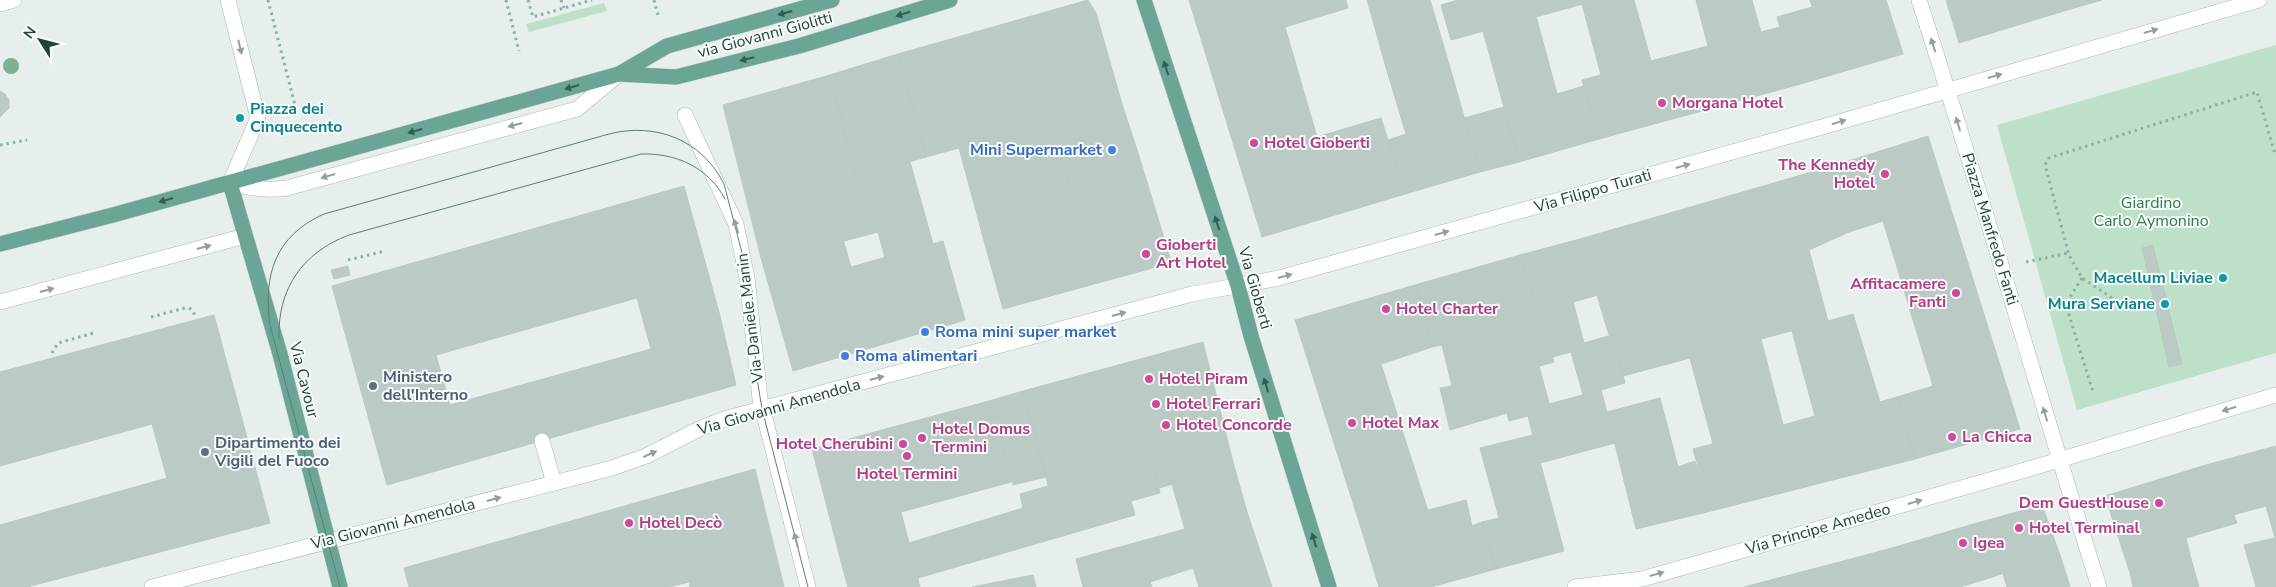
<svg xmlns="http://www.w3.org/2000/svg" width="2276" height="587" font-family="'Nunito Sans',sans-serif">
<rect width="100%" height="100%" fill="#e6efeb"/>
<g fill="#bfe0c8">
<path d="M604,3L607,11L529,32L526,24Z"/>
<path d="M2276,45V353L2077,410L1997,125Z"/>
</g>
<g fill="#bbcac4" stroke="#b8c9c2" fill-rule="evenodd">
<path d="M1088,0L1096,13L1122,104L926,157L898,54Z"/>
<path d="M1189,0H1346L1348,8L1285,27L1317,137L1381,118L1405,194L1262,237Z"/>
<path d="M1367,0H1430L1444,47L1385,64Z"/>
<path d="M1458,0H1598L1451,40L1441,5Z"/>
<path d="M1598,0H1634L1651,61L1708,46L1696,0H1752L1761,32L1780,27L1797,85L1599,139L1582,80L1601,75L1582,4Z"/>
<path d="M1810,0H1886L1903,54L1797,85L1777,17L1812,7Z"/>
<path d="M1946,0H2061L2064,11L1959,43Z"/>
<path d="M2061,0H2102L2064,11Z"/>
<path d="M1536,16L1557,94L1584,86L1599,139L1519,162L1483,31Z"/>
<path d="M1444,47L1480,172L1405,194L1388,140L1406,134L1385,64Z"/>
<path d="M898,54L926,157L856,177L830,75Z"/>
<path d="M830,75L856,177L910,162L933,244L885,258L878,232L844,241L842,236L761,258L723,105Z"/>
<path d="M0,91L5,94L9,100V108L0,117Z"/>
<path d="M1122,104L1139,156L1066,175L1076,211L983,237L959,148Z"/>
<path d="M1504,107L1519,162L1480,172L1464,118Z"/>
<path d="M1928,136L2020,429L1915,459L1897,397L1933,386L1883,221L1849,232L1829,167Z"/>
<path d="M1139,156L1171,261L1149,269L1003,309L983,237L1076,211L1066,175Z"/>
<path d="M1829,167L1849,232L1809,250L1828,321L1623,376L1612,335H1609L1580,239Z"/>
<path d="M684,186L720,316L736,385L387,485L332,286ZM637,298L651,349L450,405L436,355Z"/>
<path d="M842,236L851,267L943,241L965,320L793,371L761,258Z"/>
<path d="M1580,239L1598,295L1573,302L1584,343L1612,335L1625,383L1583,395L1571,352L1553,357L1520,255Z"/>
<path d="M2153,245L2182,364L2169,367L2142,248Z"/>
<path d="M1520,255L1554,362L1539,366L1551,410L1509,421L1507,413L1450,430L1440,388L1452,386L1442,345L1432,347L1415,285Z"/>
<path d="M348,266L350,275L334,279L331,270Z"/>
<path d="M1415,285L1432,347L1381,364L1428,511L1361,528L1295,320Z"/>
<path d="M1853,314L1880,402L1897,397L1915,459L1711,511L1693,449L1713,444L1690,358L1761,339L1783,425L1815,416L1792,331Z"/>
<path d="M214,315L270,523L27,587H0V525L167,478L152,424L0,466V372Z"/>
<path d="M1203,342L1234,466L1159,488L1151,457L1048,485L1023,391Z"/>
<path d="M1601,390L1615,443L1540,463L1528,416L1551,410L1549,404Z"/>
<path d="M1023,391L1046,477L1013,485L1002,448L1014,444L1006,415L993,418L989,401Z"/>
<path d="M1660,398L1678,467L1695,461L1711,511L1636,529L1607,412Z"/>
<path d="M989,401L993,418L1006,415L1014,444L1002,448L1011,482L901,512L912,555L844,573L812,449Z"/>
<path d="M1533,435L1564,551L1496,569L1482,522L1499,518L1480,448Z"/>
<path d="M2276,446V587H2256L2244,545L2275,538L2266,506L2222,518L2206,465Z"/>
<path d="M1151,457L1160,493L1131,501L1135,515L918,578L909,543L1023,508L1020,494Z"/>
<path d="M2206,465L2222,518L2234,515L2237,523L2186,538L2190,555L2130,573L2105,496Z"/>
<path d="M1234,466L1247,512L1185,530L1172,484Z"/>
<path d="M755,469L784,587H690L689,582L669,587H601L582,518Z"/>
<path d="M1466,500L1472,526L1482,522L1496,569L1431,587H1379L1361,528Z"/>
<path d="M2042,505L2060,555L1986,579L1970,525Z"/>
<path d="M1247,512L1272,587H1199L1193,568L1150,582L1152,587H1083L1076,559Z"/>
<path d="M582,518L601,587H409L404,568Z"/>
<path d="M1970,525L1986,579L1960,587H1910L1899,546Z"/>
<path d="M1899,546L1910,587H1744L1851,559Z"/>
<path d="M912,555L920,587H848L844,573Z"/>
<path d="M2060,555L2070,587H2007L2003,574Z"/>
<path d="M2190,555L2199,587H2133L2130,573Z"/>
<path d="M1033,575L1036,587H972Z"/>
</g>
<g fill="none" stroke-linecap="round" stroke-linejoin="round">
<g stroke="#a8b8b2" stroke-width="16">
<g id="minor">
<path d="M228,0L258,118L230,183C250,188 266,191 287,188L577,109L619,74"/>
<path d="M1919,0C1982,195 2038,392 2099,587"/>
<path d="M0,4L14,0"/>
<path d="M685,115L736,224L747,278L760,399L808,587"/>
<path d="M0,302L245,236"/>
<path d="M542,441L554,483"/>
<path d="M152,587L612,468L646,456L699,429L724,419L1192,294L1279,278L1822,127L2259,0"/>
<path d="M1575,587L1642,579L2032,468L2276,395"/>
</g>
</g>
<g stroke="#c2cac8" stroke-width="16">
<g id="major">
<path d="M1144,0L1238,286L1251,336L1329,587"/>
<path d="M619,74L676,77L799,46L950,0"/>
<path d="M230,183L280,354L340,587"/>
<path d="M0,244L113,215L619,74L667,46L832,0"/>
</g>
</g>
<g stroke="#86b3a5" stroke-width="3" stroke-dasharray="2.5 4" stroke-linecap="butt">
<path d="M268,0L296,109"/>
<path d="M506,0L519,51"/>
<path d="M528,0L533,17L592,0"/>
<path d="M561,0L564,8"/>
<path d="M654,0L658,15"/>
<path d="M0,145L27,140"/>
<path d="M348,260L385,251"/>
<path d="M2026,262L2068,253"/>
<path d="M2082,278L2070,297L2069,315L2093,392"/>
<path d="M2112,298L2082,278L2069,255L2045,165L2049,158L2257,92L2275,154"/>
<path d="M151,317L185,308L191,309L195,315"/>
<path d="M52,353L58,343L94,333"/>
</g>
<use href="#minor" stroke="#fff" stroke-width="15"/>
<use href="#major" stroke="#6aa596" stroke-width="15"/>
<g stroke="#5f7d75" stroke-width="1">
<path d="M279,339C277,289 303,252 349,235L641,154C676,153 708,167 725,199"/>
<path d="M340,587L270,325C263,275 275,236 324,214L609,134C656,122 702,140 724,184L752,291L756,372L762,409L808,587"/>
</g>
</g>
<circle fill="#80af93" cx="11" cy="66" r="8"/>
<defs><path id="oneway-solid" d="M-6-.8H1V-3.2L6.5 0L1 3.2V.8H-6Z" transform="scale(1.25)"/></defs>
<g fill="#365b51">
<use href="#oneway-solid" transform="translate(785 13) rotate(165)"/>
<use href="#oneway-solid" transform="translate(903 14) rotate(163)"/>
<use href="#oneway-solid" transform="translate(747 59) rotate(166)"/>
<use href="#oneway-solid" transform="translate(1166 68) rotate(-108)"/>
<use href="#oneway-solid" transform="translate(572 87) rotate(164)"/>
<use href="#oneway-solid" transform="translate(415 131) rotate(164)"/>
<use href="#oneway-solid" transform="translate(166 200) rotate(164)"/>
<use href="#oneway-solid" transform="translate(1217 223) rotate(-108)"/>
<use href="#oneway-solid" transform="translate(1266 385) rotate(-107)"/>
<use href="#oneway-solid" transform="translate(1314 540) rotate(-107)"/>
</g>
<g fill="#92a09c">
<use href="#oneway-solid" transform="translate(2151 31) rotate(-16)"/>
<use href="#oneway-solid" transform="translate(1933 45) rotate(-108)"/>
<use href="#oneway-solid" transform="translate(240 47) rotate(76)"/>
<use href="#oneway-solid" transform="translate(1995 76) rotate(-16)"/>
<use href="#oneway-solid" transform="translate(1839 122) rotate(-17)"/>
<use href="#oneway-solid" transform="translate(1958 124) rotate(-107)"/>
<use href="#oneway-solid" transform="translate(515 125) rotate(165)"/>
<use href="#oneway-solid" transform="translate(1683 166) rotate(-16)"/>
<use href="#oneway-solid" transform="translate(328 176) rotate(164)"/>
<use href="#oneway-solid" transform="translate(736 226) rotate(-107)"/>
<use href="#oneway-solid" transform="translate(1442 233) rotate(-16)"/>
<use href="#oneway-solid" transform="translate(204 247) rotate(-15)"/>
<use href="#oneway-solid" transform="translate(1285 276) rotate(-15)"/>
<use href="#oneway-solid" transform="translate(47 290) rotate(-15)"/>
<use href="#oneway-solid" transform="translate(1119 314) rotate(-15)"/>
<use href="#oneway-solid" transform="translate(877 378) rotate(-15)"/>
<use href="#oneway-solid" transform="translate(2229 409) rotate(163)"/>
<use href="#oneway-solid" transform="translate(2045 414) rotate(-107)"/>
<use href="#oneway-solid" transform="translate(650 454) rotate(-24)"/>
<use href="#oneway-solid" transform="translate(494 499) rotate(-15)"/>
<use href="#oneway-solid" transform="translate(1915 502) rotate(-16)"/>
<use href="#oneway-solid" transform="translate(796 540) rotate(-104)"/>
<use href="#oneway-solid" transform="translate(1657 574) rotate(-16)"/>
</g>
<g fill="#d1479c" stroke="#f7fbf9" stroke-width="2">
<circle cx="1662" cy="103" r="5"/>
<circle cx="1254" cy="143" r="5"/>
<circle cx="1885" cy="174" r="5"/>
<circle cx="1146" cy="254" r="5"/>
<circle cx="1956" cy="293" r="5"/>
<circle cx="1386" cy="309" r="5"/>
<circle cx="1149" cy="379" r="5"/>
<circle cx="1156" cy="404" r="5"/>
<circle cx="1352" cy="423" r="5"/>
<circle cx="1166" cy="425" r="5"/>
<circle cx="1952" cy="437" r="5"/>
<circle cx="922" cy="438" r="5"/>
<circle cx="903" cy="444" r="5"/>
<circle cx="907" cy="456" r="5"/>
<circle cx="2159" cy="503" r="5"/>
<circle cx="629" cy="523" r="5"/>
<circle cx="2019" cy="528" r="5"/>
<circle cx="1963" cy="543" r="5"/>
</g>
<g fill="#0f9aa8" stroke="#f7fbf9" stroke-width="2">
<circle cx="240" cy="118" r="5"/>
<circle cx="2223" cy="278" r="5"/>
<circle cx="2165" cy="304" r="5"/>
</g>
<g fill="#3f7fe0" stroke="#f7fbf9" stroke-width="2">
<circle cx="1112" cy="150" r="5"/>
<circle cx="925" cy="332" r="5"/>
<circle cx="845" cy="356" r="5"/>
</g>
<g fill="#5c6f8a" stroke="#f7fbf9" stroke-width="2">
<circle cx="373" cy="386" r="5"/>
<circle cx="205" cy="452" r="5"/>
</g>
<g text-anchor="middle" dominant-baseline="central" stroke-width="4" stroke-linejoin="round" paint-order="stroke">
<g font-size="16" fill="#24423a" stroke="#f7fbf9">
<text transform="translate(765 35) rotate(-15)">via Giovanni Giolitti</text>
<text transform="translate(1593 191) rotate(-16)">Via Filippo Turati</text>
<text transform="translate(1990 229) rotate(73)">Piazza Manfredo Fanti</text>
<text transform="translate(1255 288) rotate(74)">Via Gioberti</text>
<text transform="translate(750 318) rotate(-97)">Via Daniele Manin</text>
<text transform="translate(304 380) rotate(76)">Via Cavour</text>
<text transform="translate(779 407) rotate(-16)">Via Giovanni Amendola</text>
<text transform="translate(393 524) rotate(-14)">Via Giovanni Amendola</text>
<text transform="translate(1818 529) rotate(-16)">Via Principe Amedeo</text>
</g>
<g font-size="16" font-weight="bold" fill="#b23c85" stroke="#f7fbf9" text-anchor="start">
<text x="1672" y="103">Morgana Hotel</text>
<text x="1264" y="143">Hotel Gioberti</text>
<text x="1875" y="165" text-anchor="end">The Kennedy<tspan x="1875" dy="18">Hotel</tspan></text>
<text x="1156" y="245">Gioberti<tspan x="1156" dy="18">Art Hotel</tspan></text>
<text x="1946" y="284" text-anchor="end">Affitacamere<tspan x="1946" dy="18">Fanti</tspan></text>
<text x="1396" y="309">Hotel Charter</text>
<text x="1159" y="379">Hotel Piram</text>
<text x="1166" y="404">Hotel Ferrari</text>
<text x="1362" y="423">Hotel Max</text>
<text x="1176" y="425">Hotel Concorde</text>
<text x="932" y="429">Hotel Domus<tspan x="932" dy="18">Termini</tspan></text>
<text x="1962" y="437">La Chicca</text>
<text x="893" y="444" text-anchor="end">Hotel Cherubini</text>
<text x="907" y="474" text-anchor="middle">Hotel Termini</text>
<text x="2149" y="503" text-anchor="end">Dem GuestHouse</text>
<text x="639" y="523">Hotel Decò</text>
<text x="2029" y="528">Hotel Terminal</text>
<text x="1973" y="543">Igea</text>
</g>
<g font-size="16" font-weight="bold" fill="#0d838f" stroke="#f7fbf9" text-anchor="end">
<text x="250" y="109" text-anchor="start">Piazza dei<tspan x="250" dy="18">Cinquecento</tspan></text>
<text x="2213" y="278">Macellum Liviae</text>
<text x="2155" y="304">Mura Serviane</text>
</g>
<g font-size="16" font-weight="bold" fill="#366cbe" stroke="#f7fbf9" text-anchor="start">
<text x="1102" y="150" text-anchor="end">Mini Supermarket</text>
<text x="935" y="332">Roma mini super market</text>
<text x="855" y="356">Roma alimentari</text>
</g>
<g font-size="16" fill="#2d7a4b" stroke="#f7fbf9">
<text x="2151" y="203">Giardino<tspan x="2151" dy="18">Carlo Aymonino</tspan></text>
</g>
<g font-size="16" font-weight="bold" fill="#4e5e75" stroke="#f7fbf9" text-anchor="start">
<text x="383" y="377">Ministero<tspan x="383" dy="18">dell'Interno</tspan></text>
<text x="215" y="443">Dipartimento dei<tspan x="215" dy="18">Vigili del Fuoco</tspan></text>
</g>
</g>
<g transform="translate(40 40) rotate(306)" stroke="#f7fbf9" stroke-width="4" paint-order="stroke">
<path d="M0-4L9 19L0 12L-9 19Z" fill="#24423a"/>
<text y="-8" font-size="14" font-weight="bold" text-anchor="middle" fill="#24423a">N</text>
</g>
</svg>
